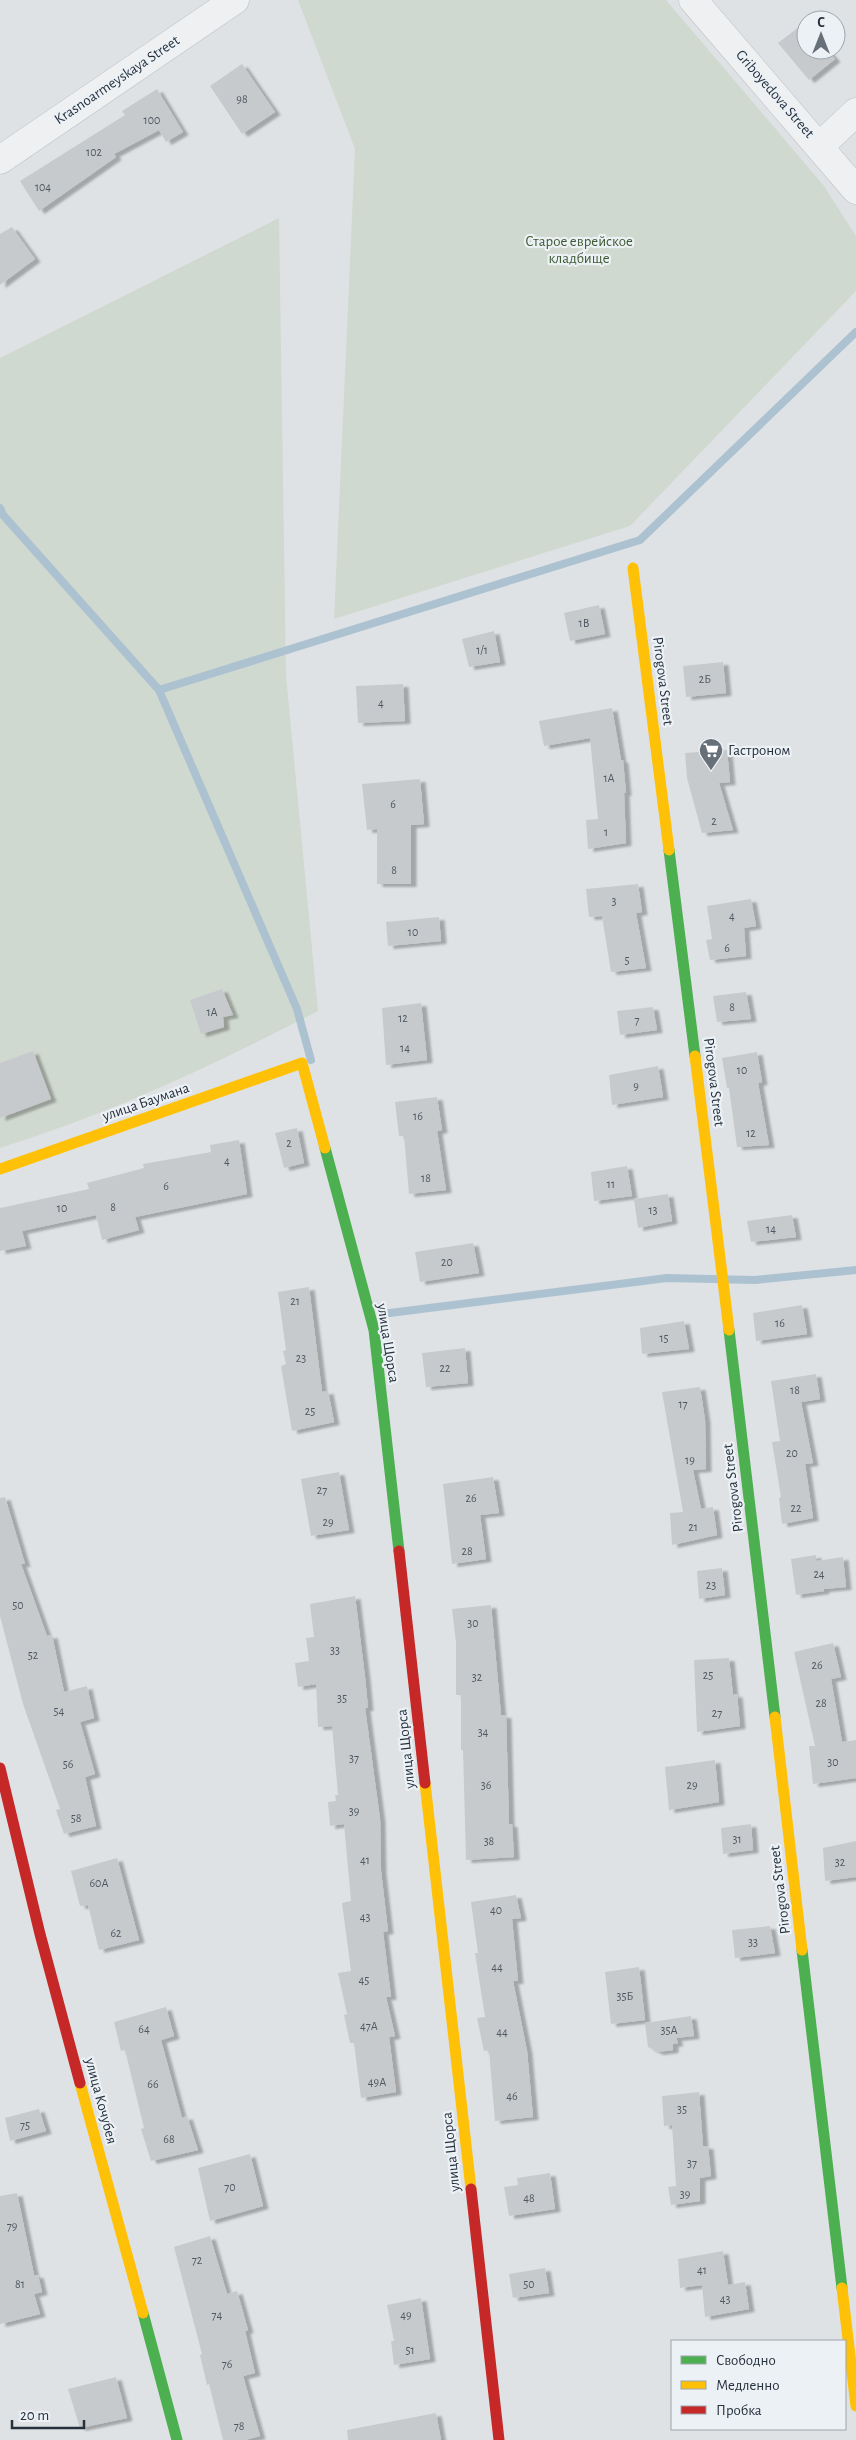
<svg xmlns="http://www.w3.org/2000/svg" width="856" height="2440" font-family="'Alegreya Sans',sans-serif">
<defs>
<filter id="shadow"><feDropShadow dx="5.5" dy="3" stdDeviation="1" flood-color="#0004"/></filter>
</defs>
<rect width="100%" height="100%" fill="#dfe2e5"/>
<g fill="#d0d9cf">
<path d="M298,0H666L824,186L856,236V291L630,526L334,619L355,149Z"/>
<path d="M279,218L286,675L318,1011C216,1064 110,1114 0,1148V358Z"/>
</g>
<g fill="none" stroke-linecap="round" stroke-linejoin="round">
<g stroke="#acc2d1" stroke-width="8">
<path d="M0,508L3,515L159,690L640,540L856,332"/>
<path d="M159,690L297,1009L311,1060"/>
<path d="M380,1307L382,1314L667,1278L755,1280L856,1270"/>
</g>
</g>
<g fill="#c7cacd" filter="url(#shadow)">
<path d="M804,23L806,25V50H827L835,59L809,80L778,43Z"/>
<path d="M242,64L275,112L242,134L210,86Z"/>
<path d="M157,89L183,132L166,142L159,130L114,154L116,157L39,211L20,181L125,115L122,111Z"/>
<path d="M12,227L35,259L0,285V234Z"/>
<path d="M599,605L605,634L570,641L564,613Z"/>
<path d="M494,631L500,662L469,667L462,639Z"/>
<path d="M723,662L726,693L686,697L683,666Z"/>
<path d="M403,684L405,721L358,723L356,686Z"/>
<path d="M612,708L621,760H623L626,793H624L626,843L588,849L586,820L598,819L590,738L544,746L539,721Z"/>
<path d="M727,750L730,782L719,783L733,830L702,833L687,778L685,753Z"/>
<path d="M420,779L424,824L411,825V884H377V829L367,830L362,784Z"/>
<path d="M638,884L642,912L636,913L646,968L611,972L602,916L589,917L586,889Z"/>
<path d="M751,899L756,926L744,928L746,956L710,960L706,940L712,939L707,906Z"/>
<path d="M439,917L441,941L388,946L386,922Z"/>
<path d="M222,989L233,1015L223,1017L224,1027L201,1034L190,1000Z"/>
<path d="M746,992L751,1019L717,1022L713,996Z"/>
<path d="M421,1003L427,1060L386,1065L382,1008Z"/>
<path d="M653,1007L657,1030L620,1035L617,1011Z"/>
<path d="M33,1051L51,1099L0,1118V1063Z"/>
<path d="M757,1052L762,1082L758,1083L769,1145L737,1147L729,1088H727L722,1058Z"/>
<path d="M658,1066L663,1097L612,1105L609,1075Z"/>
<path d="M437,1097L442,1130L437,1131L446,1190L409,1194L404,1136H399L395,1102Z"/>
<path d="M297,1128L304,1163L284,1168L275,1133Z"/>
<path d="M239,1140L247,1194L135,1217L139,1230L102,1240L96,1215L22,1231L26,1246L0,1251V1208L89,1189L87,1183L144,1168L143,1164L211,1152L210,1145Z"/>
<path d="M627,1166L632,1196L594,1201L591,1172Z"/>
<path d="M668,1194L672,1221L638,1228L634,1199Z"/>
<path d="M792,1215L796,1237L751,1242L747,1221Z"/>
<path d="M473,1243L479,1273L420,1282L415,1252Z"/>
<path d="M309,1287L322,1392L328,1391L334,1422L292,1431L281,1366L286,1364L283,1351L286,1350L278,1292Z"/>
<path d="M802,1305L807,1334L756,1341L753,1313Z"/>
<path d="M684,1321L689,1349L642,1354L640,1328Z"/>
<path d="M465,1348L468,1383L426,1387L422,1353Z"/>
<path d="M816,1374L820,1399L801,1402L813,1463L805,1464L813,1518L782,1524L779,1498L781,1497L772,1442L780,1441L771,1381Z"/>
<path d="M700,1387L705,1420L706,1469L693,1470L701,1509L713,1507L717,1535L672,1545L670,1513L683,1512L662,1392Z"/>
<path d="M339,1472L349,1530L311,1536L301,1479Z"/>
<path d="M493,1477L499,1513L480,1515L486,1559L452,1564L443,1484Z"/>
<path d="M5,1497L25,1564H21L47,1636L52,1635L64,1692L87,1686L94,1718L80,1722L95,1774L85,1777L96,1826L64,1834L56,1810L60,1809L23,1704L0,1616V1498Z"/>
<path d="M816,1555V1561L843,1557L846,1587L824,1589V1591L796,1595L791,1559Z"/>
<path d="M722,1568L725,1595L699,1599L697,1571Z"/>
<path d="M355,1596L365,1677L368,1708H365L380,1819L381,1871L388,1931L383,1932L391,1997H386L395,2036L389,2037L396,2092L361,2098L354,2043H350L344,2015L347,2014L338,1973L351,1971L342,1903L351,1901L344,1824L330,1826L328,1802L336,1801L335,1795H338L332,1726L318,1727L316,1684L298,1687L295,1663L309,1661L306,1638L314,1637L310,1604Z"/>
<path d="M491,1605L501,1715H506L509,1824H512L514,1857L466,1860L463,1750H461V1695H456V1643L452,1609Z"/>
<path d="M833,1643L841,1677L831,1679L842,1742L856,1740V1778L813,1784L809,1746H815L794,1652Z"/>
<path d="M729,1658L733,1695L737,1694L740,1726L697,1732L694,1660Z"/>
<path d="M715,1760L719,1802L669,1810L665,1767Z"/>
<path d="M751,1824L753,1850L723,1854L721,1828Z"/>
<path d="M856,1841V1877L825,1881L823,1848Z"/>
<path d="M117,1858L139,1940L99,1950L88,1905L80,1906L71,1871Z"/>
<path d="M516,1895L521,1918L512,1919L518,1981H513L527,2051L533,2117L495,2121L489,2050L484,2051L477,2018L485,2017L475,1953H478L471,1902Z"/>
<path d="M770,1926L775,1953L735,1958L732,1930Z"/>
<path d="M639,1967L645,2020L611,2024L605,1972Z"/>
<path d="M166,2007L174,2036L161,2040L182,2118L187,2116L198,2150L151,2161L141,2129L144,2128L125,2050L121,2051L114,2022Z"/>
<path d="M691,2016L694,2036L676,2038L678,2043L673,2044V2050L658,2052L648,2047L645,2023Z"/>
<path d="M699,2092L703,2146H708L711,2176L700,2178V2201L671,2205L668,2187L676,2186L672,2125L664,2126L662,2096Z"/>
<path d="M39,2109L46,2131L10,2141L5,2118Z"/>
<path d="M250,2154L263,2206L210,2221L198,2168Z"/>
<path d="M550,2173L555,2209L509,2216L504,2187L518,2185L517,2178Z"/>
<path d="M17,2193L34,2275H38L42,2292L34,2294L40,2314L0,2324V2196Z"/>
<path d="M210,2236L227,2294L237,2291L248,2330L245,2331L255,2373L243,2376L260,2436L245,2440H223L209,2384L207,2385L200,2355L202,2354L174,2247Z"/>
<path d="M723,2251L728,2285L745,2282L749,2309L705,2317L702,2285L680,2288L678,2259Z"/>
<path d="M545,2268L549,2293L513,2298L509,2274Z"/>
<path d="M421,2298L430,2359L394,2365L391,2341H394L387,2305Z"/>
<path d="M116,2377L127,2418L80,2428L68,2389Z"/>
<path d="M436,2413L441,2440H348L347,2430Z"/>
</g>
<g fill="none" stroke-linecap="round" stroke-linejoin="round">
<g stroke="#bdc0c3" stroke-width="29">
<g id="street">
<path d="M693,0L856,190"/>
<path d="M820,146L856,112"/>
<path d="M0,160L235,0"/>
</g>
</g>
<use href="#street" stroke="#eef0f1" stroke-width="28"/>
<g stroke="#4caf50" stroke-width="11">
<path d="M669,850L695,1056"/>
<path d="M325,1148L374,1330L399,1551"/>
<path d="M729,1330L775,1717"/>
<path d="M802,1950L842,2288"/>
<path d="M143,2313L177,2440"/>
</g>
<g stroke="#ffc107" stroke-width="11">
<path d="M633,568L669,850"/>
<path d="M695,1056L729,1330"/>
<path d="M0,1169L302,1063L325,1148"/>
<path d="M775,1717L802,1950"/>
<path d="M425,1783L471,2189"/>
<path d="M80,2083L143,2313"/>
<path d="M842,2288L856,2406"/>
</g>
<g stroke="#c62828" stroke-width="11">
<path d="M399,1551L425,1783"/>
<path d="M0,1768L40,1934L80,2083"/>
<path d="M471,2189L499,2440"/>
</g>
</g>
<defs>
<g id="supermarket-pin" transform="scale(1.25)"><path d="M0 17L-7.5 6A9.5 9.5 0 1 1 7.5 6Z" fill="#676f78" stroke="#ecf1f5"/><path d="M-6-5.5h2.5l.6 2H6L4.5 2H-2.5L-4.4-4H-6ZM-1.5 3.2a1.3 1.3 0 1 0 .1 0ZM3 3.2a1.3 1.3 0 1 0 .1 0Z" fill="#fff"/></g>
</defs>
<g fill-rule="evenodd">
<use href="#supermarket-pin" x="711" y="750"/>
</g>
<g text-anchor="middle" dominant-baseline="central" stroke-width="4.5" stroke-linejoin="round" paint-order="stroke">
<g font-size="12" fill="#4f5862">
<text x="242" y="99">98</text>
<text x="152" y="120">100</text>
<text x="94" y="152">102</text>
<text x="43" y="187">104</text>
<text x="584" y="623">1В</text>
<text x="482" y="650">1/1</text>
<text x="705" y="679">2Б</text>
<text x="381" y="703">4</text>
<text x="609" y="778">1А</text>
<text x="393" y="804">6</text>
<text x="714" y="821">2</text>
<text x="606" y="832">1</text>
<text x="394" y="870">8</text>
<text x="614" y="901">3</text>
<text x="732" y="916">4</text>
<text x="413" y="932">10</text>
<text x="727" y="948">6</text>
<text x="627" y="960">5</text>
<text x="732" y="1007">8</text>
<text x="212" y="1012">1А</text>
<text x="403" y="1018">12</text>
<text x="637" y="1020">7</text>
<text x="405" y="1048">14</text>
<text x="742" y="1070">10</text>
<text x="636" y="1086">9</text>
<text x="418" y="1116">16</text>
<text x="751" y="1133">12</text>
<text x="289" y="1143">2</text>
<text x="227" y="1161">4</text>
<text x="426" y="1178">18</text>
<text x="611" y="1184">11</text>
<text x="166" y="1186">6</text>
<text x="113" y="1207">8</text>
<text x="62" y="1208">10</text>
<text x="653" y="1210">13</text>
<text x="771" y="1229">14</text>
<text x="447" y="1262">20</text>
<text x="295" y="1301">21</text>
<text x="780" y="1323">16</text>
<text x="664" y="1338">15</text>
<text x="301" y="1358">23</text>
<text x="445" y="1368">22</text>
<text x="795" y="1390">18</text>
<text x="683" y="1404">17</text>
<text x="310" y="1411">25</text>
<text x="792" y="1453">20</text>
<text x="690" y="1460">19</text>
<text x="322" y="1490">27</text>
<text x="471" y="1498">26</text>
<text x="796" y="1508">22</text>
<text x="328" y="1522">29</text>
<text x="693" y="1527">21</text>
<text x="467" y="1551">28</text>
<text x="819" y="1574">24</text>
<text x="711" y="1585">23</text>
<text x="18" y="1605">50</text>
<text x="473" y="1623">30</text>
<text x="335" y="1650">33</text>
<text x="33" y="1655">52</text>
<text x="817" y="1665">26</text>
<text x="708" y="1675">25</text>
<text x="477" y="1677">32</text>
<text x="342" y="1698">35</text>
<text x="821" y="1703">28</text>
<text x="59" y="1711">54</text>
<text x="717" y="1713">27</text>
<text x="483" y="1732">34</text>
<text x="354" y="1758">37</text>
<text x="833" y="1762">30</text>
<text x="68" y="1764">56</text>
<text x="486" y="1785">36</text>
<text x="692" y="1785">29</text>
<text x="354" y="1811">39</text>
<text x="76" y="1818">58</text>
<text x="737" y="1839">31</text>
<text x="489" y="1841">38</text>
<text x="365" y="1860">41</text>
<text x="840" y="1862">32</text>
<text x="99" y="1883">60А</text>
<text x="496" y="1910">40</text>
<text x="365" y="1917">43</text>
<text x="116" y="1933">62</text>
<text x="753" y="1942">33</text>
<text x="497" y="1967">44</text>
<text x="364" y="1980">45</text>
<text x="625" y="1996">35Б</text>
<text x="369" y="2026">47А</text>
<text x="144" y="2029">64</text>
<text x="669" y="2030">35А</text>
<text x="502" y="2032">44</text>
<text x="377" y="2082">49А</text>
<text x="153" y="2084">66</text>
<text x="512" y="2096">46</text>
<text x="682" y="2109">35</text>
<text x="25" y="2125">75</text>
<text x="169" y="2139">68</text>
<text x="692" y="2163">37</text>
<text x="230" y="2187">70</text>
<text x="685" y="2194">39</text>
<text x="529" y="2198">48</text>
<text x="12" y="2226">79</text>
<text x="197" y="2260">72</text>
<text x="702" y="2270">41</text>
<text x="20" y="2284">81</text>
<text x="529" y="2284">50</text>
<text x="725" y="2299">43</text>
<text x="217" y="2315">74</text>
<text x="406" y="2315">49</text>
<text x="410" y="2350">51</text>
<text x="227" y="2364">76</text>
<text x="239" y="2426">78</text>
</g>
<g font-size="15" fill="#26313e" stroke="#ecf1f5">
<text transform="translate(117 80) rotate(-34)">Krasnoarmeyskaya Street</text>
<text transform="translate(775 94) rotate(49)">Griboyedova Street</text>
<text transform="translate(663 681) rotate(83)">Pirogova Street</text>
<text transform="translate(714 1082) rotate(83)">Pirogova Street</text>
<text transform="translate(146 1102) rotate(-19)">улица Баумана</text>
<text transform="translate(388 1343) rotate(81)">улица Щорса</text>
<text transform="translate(733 1488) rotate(-97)">Pirogova Street</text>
<text transform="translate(406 1749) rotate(-96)">улица Щорса</text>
<text transform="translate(780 1890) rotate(-97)">Pirogova Street</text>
<text transform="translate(101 2101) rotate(75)">улица Кочубея</text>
<text transform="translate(451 2152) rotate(-96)">улица Щорса</text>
</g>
<g font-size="15" fill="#3e5a33" stroke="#ecf1f5">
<text x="579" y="241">Старое еврейское<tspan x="579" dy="17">кладбище</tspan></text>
</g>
<g font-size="15" fill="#26313e" stroke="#ecf1f5" text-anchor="start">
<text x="728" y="750">Гастроном</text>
</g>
</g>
<rect x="671" y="2340" width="175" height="90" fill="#ecf1f5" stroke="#9da4ac"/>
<rect x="681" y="2356" width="25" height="8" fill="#4caf50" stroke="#9da4ac"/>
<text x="716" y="2365" font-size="15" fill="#26313e">Свободно</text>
<rect x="681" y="2381" width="25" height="8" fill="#ffc107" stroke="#9da4ac"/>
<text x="716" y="2390" font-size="15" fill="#26313e">Медленно</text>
<rect x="681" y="2406" width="25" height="8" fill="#c62828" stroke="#9da4ac"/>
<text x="716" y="2415" font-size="15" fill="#26313e">Пробка</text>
<g transform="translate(821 35)"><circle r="24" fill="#ecf1f5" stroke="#9da4ac"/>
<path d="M0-4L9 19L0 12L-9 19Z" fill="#676f78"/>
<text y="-8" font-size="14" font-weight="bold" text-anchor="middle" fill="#26313e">С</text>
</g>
<path d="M12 2420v8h72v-8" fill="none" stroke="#26313e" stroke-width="2.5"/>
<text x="20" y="2420" font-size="15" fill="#26313e" stroke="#ecf1f5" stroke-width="4" paint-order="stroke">20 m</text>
</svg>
